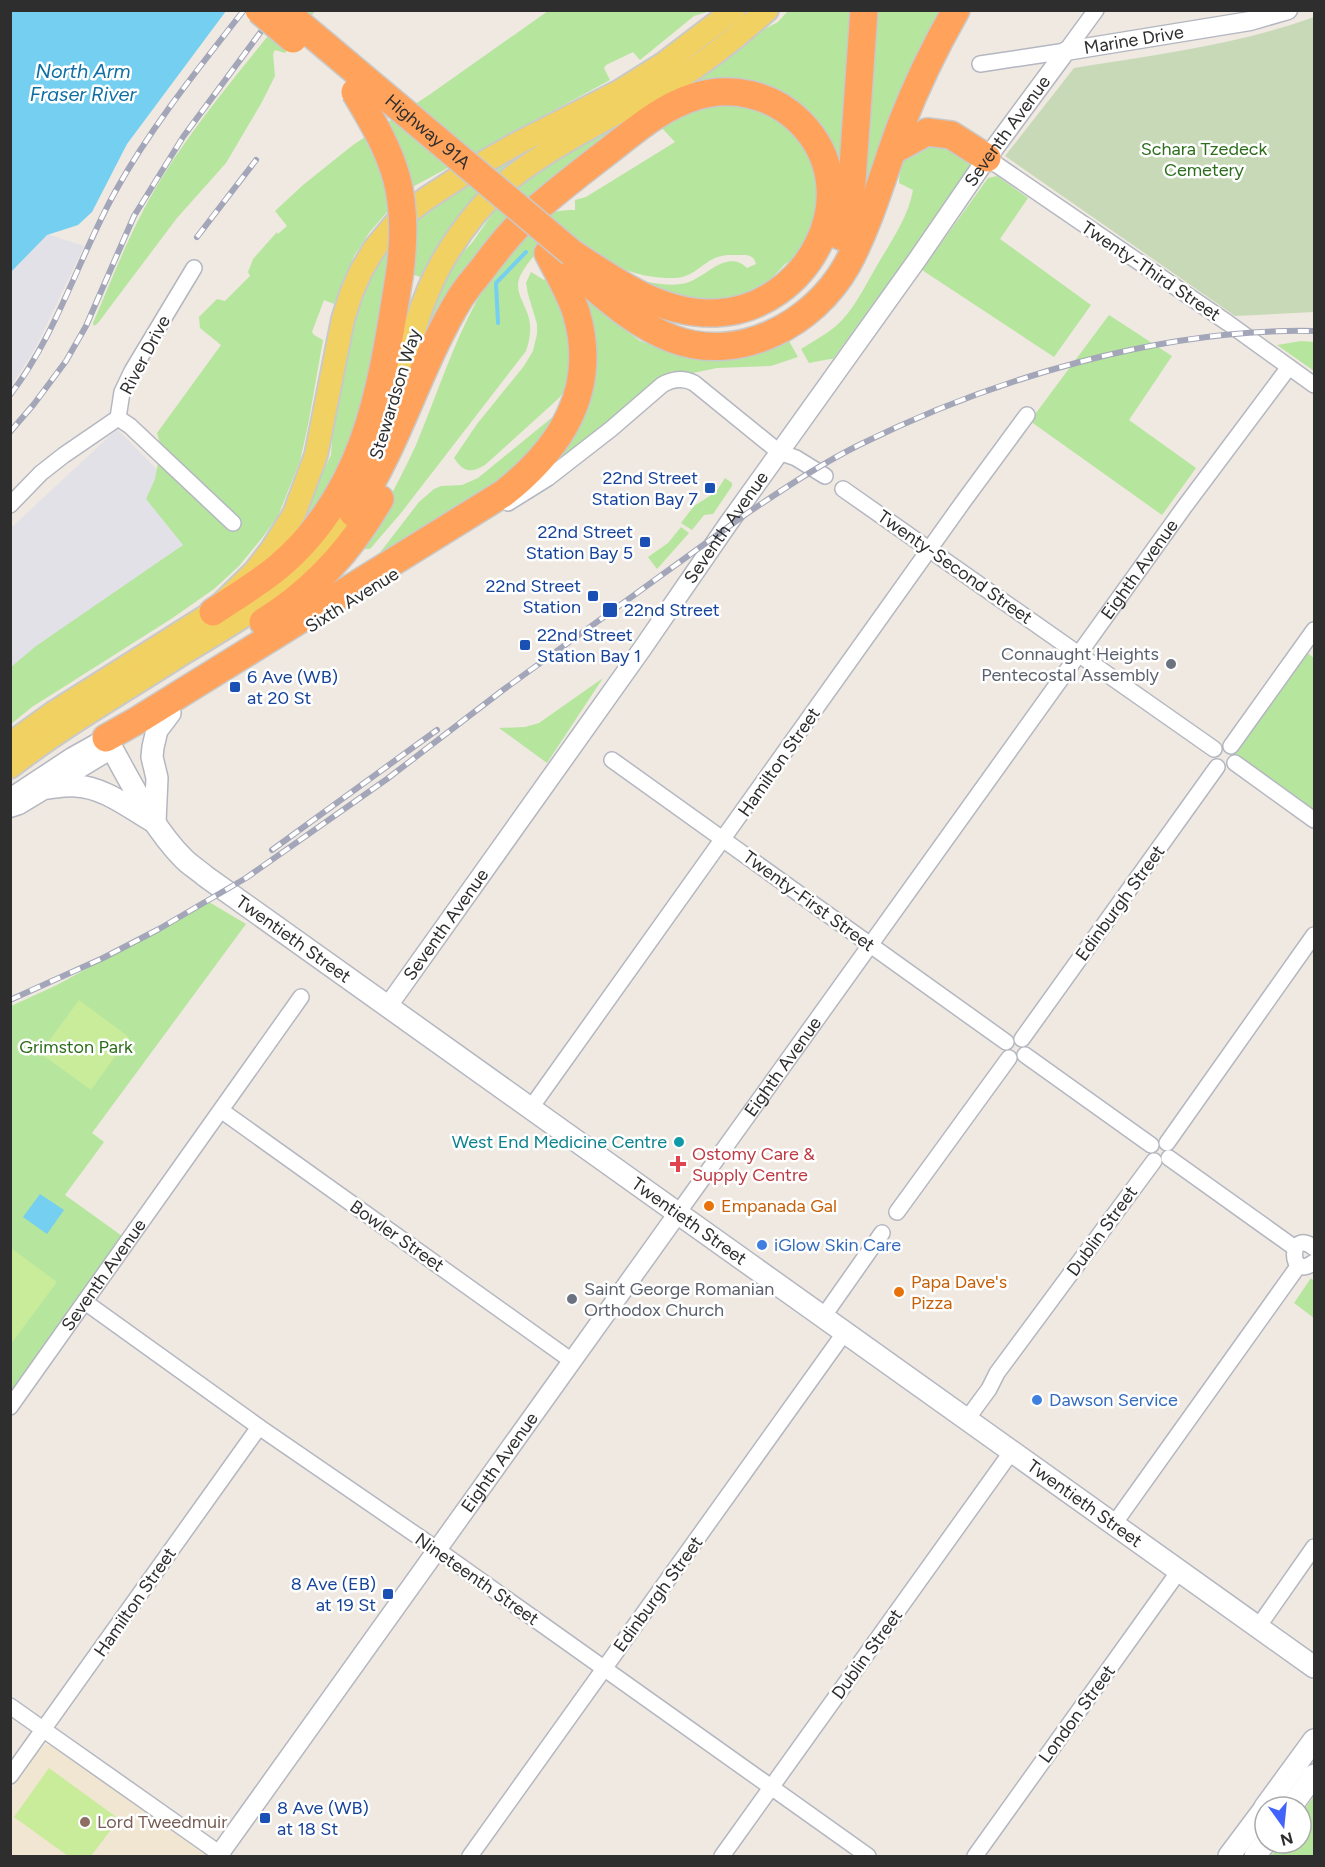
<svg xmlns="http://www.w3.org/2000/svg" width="1325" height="1867" font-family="Figtree,sans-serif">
<rect width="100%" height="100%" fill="#efe9e1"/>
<g fill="#e3e1e8">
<path d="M47,234L84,246L35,349L11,386V272Z"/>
<path d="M117,429L232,545L11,692V528Z"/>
</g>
<path fill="#f0e6d1" d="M45,1745L53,1746L203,1853L205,1856H11V1791L39,1750Z"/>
<g fill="#b6e59e">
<path d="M288,11H315L285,53L275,50L273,54L275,76L262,102L226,163L177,218L98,323L94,326L93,323C109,286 124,247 143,211C180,140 239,73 288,11Z"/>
<path d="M548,11H710L694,16L640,60L633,52L606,65L604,68L610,80L405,191L369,233L354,256L334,304L324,300L312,332L314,335L323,340L308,425L300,461L278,516L262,538L239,566L214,589L171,619L32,707L11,724V667L36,646L183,545L146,499L155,479L161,447L157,433L221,345L200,328L199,317L217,299L225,301L250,276L248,272L253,259L277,232L278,234L287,226L275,211L303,185L353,145L429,95Z"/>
<path d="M743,11H756L724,37L575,128L423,278L409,273L379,345L348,459L297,538V524L331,455L334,409L350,327L370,268L415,216Z"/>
<path d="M788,11H855L842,184L756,86L593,151L418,356C427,324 436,290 455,261C460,253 469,248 474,240C491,215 504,196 528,177L751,36L778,22Z"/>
<path d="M872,11H947L859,217Z"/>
<path d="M711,104H748L789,125L813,156L822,204L800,255L785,264L772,278L757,288L736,297L722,301L663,297L647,282C661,284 676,287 689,282C707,276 727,249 747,268L756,264L754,259C750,255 748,255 742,255C733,255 723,254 715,258C700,265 692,278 674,278C626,279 595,256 560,226C549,239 524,264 519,279C515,291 524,303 528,315C532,327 530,340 526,351L401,513L370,549H365L364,547C381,513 400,480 416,445C447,372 468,289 528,233C536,226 543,217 553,213C560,210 567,210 575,210V200L586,197L675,142L659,125Z"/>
<path d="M935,140L970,163V170L833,359H830L809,363L801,349C812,342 825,335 836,326C853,311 864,288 875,269C889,244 908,219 913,190L899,183C899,175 902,160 908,154C915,148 927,145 935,140Z"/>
<path d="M997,176L1028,198L1000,239L1091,305L1054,357L922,270L988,178Z"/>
<path d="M531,272L544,280L549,275L572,338L568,380L563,393L558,399L485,465C471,473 464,473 454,458L477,424L524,366L533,351L537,334V324L528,294L526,283Z"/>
<path d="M591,297L620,326L640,341L671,352L742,356L758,353L789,341L798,357L771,366L717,368L693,373L684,371H672L640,399L561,458L558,455L583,301Z"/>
<path d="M1109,315L1172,356L1129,420L1196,468L1162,515L1030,421Z"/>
<path d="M1301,341L1314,342V371L1277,345Z"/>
<path d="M560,411L551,432L508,475L375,559L419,502L434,489L441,486L462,485L478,478Z"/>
<path d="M725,478L732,483V486L713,514L704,515L692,530L681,523L694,506L716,492Z"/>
<path d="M681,527L689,533L657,569L648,557L668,543Z"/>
<path d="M1305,651L1314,658V815L1231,756Z"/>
<path d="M603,678L547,763L499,728L525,727L539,723Z"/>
<path d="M209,902L246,924L92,1133L104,1142L65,1195L129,1241L11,1407V1006L55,986Z"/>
<path d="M1311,1278L1314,1281V1318L1294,1303Z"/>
<path d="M1314,1796V1855L1311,1856H1271L1281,1843H1301V1815Z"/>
</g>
<path fill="#c8d9b8" d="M1314,17V312L1235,316L1005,156L1074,68C1154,55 1237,45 1314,17Z"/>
<g fill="#c9ec9a">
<path d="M79,1000L129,1037L91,1090L40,1053Z"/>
<path d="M11,1248L57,1282L11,1344Z"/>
<path d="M49,1768L119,1819L91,1856H68L14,1817Z"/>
</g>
<g fill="#75cff0">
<path d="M11,10L226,11L127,144L92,212L78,225L47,235L11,272Z"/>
<path d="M40,1194L64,1210L47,1234L23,1217Z"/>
</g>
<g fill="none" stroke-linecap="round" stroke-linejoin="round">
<path stroke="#75cff0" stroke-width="4" d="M498,323L496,283L526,252"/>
<g stroke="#b4b7c1" stroke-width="18">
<g id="minor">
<path d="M980,64L1066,51L1096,10"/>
<path d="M987,158L1228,323L1314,385"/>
<path d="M118,418L130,426L233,523"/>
<path d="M843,489L1214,749"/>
<path d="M508,503L548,478L611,429L662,385C672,379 682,377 694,383L779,452L796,458L825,476"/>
<path d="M10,505L41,473L64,455L118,418L122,392L132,371L194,268"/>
<path d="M1231,746L1314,630"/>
<path d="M612,760L1006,1042"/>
<path d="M1235,763L1314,820"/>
<path d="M1022,1039L1217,767"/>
<path d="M1025,1055L1151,1145"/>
<path d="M530,1109L963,502L1027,415"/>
<path d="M222,1111L572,1361"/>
<path d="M1167,1143L1314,935"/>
<path d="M1169,1158L1295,1248"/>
<path d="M897,1212L1009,1058"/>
<path id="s1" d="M678,1213L1185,506L1289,367"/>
<path d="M1314,1248C1288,1226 1288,1283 1314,1262"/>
<path d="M85,1302L259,1427L422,1539L868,1856"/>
<path d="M823,1317L882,1233"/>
<path id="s2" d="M10,1407L301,997"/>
<path d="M967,1419L989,1389L997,1373L1154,1161"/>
<path d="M1114,1524L1299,1265"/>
<path d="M1258,1627L1314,1547"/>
<path d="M10,1706L223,1856"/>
<path d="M10,1776L259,1427"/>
<path d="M470,1856L845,1332"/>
<path d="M722,1856L1012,1451"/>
<path d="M975,1856L1179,1571"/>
</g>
</g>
<g stroke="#b4b7c1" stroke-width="21">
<g id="tertiary">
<path d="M16,794L72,757L106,738"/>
<path d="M10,808L19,805L112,749"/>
<path id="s3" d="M388,1006L642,649L728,524L917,260L987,158L1066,51L1250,21L1288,10"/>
<path id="s4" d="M218,1856L678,1213"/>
</g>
</g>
<g stroke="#b4b7c1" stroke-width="24">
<g id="secondary">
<path id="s5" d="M106,738C129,778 151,826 184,859C190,865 198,870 205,876L1314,1667"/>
<path d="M48,788C57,787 67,785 76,786C104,787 131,809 154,822"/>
<path d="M155,822L157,778L152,757L153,747L157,730L170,713"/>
<path d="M1265,1807L1314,1740"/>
<path d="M1291,1807L1314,1775"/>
<path d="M1229,1856L1265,1808"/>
<path d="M1255,1856L1265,1843"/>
</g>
</g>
<g stroke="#c9c9c9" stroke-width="26">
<g id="primary">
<path d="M386,431C403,376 413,315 441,264C461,229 488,195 520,171C568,136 622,112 673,82C707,61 737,37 767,10"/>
<path d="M10,744L53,713L213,612L255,571L272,549L294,514L316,455L343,319L351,294L361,271L374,249L399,219L427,198L467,172L516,144L620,91L663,64L734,10"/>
<path d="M10,767C63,726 121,693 177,657C242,617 328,572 359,498"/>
</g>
</g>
<g stroke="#c9c9c9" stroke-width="30">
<g id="motorway">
<path d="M892,151L927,132L951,135L987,158"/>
<path d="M840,236L849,204L852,181L864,10"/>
<path d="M576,272C606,298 636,325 673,339C739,364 814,324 847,265C870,223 884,171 901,125C916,86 935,47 956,10"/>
<path d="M353,513C398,446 418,367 460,298C466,289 473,280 480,272C493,255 506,237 522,222C547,198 575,177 602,156C631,134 659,108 694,97C730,85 772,94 800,122C870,192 809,309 716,313C661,315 616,282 572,253"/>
<path d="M213,612C234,598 257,584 277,568C369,491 382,383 400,271"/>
<path d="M263,622C313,591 351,550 380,499"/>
<path d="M106,738L138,720L504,493C562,447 599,389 576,312C569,291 558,273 548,253"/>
</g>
</g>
<use href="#minor" stroke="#fff" stroke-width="15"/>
<use href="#tertiary" stroke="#fff" stroke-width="18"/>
<use href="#secondary" stroke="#fff" stroke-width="21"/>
<use href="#primary" stroke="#f2d163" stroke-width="22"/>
<use href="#motorway" stroke="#ffa35c" stroke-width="27"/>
<g stroke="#a3a6b8" stroke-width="6">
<g id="rail">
<path d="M197,237L256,160"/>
<path d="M10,395C57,334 78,259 115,192C151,127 198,69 244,10"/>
<path d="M10,432L34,404L66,361L86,326L134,216L183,137L277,10"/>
<path d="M272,850L437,730"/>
<path d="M10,1000L103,958L159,929L246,878L387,779L503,690L746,514C782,490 819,465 859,445C994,378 1163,328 1314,331"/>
</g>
</g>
<use href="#rail" stroke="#fff" stroke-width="4" stroke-dasharray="11" stroke-linecap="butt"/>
<g stroke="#c9c9c9" stroke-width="30" stroke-linecap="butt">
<g id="motorway-bridge">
<path d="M259,10L293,39"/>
<path id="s6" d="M283,10L572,253"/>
<path d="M355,92C395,158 410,193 400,271"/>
</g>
</g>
<use href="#motorway-bridge" stroke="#ffa35c" stroke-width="27"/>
</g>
<g fill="#1a4fb4" stroke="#fff" stroke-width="2">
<rect x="704" y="482" width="12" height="12" rx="3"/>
<rect x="639" y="536" width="12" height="12" rx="3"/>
<rect x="587" y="590" width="12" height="12" rx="3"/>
<rect x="602" y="602" width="16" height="16" rx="3"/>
<rect x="519" y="639" width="12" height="12" rx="3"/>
<rect x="229" y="681" width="12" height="12" rx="3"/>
<rect x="382" y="1588" width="12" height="12" rx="3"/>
<rect x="259" y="1812" width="12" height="12" rx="3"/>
</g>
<g fill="#6b7280" stroke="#fff" stroke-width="2">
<circle cx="1171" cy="664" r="6"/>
<circle cx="572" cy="1299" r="6"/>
</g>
<circle fill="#0f9aa8" stroke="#fff" stroke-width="2" cx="679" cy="1142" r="6"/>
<path fill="#e0444e" stroke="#fff" stroke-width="2" d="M675 1155h6v6h6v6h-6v6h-6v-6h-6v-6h6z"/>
<g fill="#e8710a" stroke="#fff" stroke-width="2">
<circle cx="709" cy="1206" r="6"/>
<circle cx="899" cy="1292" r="6"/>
</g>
<g fill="#3f7fe0" stroke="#fff" stroke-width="2">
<circle cx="762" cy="1245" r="6"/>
<circle cx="1037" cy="1400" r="6"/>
</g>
<circle fill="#8d6e63" stroke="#fff" stroke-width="2" cx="85" cy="1822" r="6"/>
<g text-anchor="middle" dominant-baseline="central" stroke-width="5" stroke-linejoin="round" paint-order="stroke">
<g font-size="18" fill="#2e2e2e" stroke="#fff">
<text stroke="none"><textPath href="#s3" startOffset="1240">Marine Drive</textPath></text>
<text stroke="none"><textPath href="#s3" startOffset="1072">Seventh Avenue</textPath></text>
<text stroke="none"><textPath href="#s6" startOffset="189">Highway 91A</textPath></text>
<text transform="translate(1151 271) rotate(34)">Twenty-Third Street</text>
<text transform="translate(145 355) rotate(-62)">River Drive</text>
<text transform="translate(395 394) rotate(-73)">Stewardson Way</text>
<text stroke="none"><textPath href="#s3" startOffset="586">Seventh Avenue</textPath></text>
<text transform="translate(955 567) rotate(35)">Twenty-Second Street</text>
<text stroke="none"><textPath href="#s1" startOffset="792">Eighth Avenue</textPath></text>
<text transform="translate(352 600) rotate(-32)">Sixth Avenue</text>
<text transform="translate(779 762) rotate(-55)">Hamilton Street</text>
<text transform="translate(809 901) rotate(36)">Twenty-First Street</text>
<text transform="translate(1120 903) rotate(-54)">Edinburgh Street</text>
<text stroke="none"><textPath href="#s3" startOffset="100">Seventh Avenue</textPath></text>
<text stroke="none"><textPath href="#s5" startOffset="280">Twentieth Street</textPath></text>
<text stroke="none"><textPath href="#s1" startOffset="180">Eighth Avenue</textPath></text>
<text stroke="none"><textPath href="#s5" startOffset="766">Twentieth Street</textPath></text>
<text transform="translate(1102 1231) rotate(-54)">Dublin Street</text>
<text transform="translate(397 1236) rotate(35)">Bowler Street</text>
<text stroke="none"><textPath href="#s2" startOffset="162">Seventh Avenue</textPath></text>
<text stroke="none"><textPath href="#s4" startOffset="484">Eighth Avenue</textPath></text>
<text stroke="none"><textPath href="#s5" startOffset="1252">Twentieth Street</textPath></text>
<text transform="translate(477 1579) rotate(35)">Nineteenth Street</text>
<text transform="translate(658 1594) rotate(-54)">Edinburgh Street</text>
<text transform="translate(135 1602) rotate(-55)">Hamilton Street</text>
<text transform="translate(867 1654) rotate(-54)">Dublin Street</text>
<text transform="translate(1077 1714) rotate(-54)">London Street</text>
</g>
<g font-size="18" fill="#2c6e1b" stroke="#fff">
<text x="1204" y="149">Schara Tzedeck<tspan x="1204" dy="21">Cemetery</tspan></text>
<text x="76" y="1047">Grimston Park</text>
</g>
<g font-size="18" fill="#164399" stroke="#fff" text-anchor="end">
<text x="698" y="478">22nd Street<tspan x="698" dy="21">Station Bay 7</tspan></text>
<text x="633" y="532">22nd Street<tspan x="633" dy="21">Station Bay 5</tspan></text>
<text x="581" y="586">22nd Street<tspan x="581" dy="21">Station</tspan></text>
<text x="624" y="610" text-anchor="start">22nd Street</text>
<text x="537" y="635" text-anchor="start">22nd Street<tspan x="537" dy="21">Station Bay 1</tspan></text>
<text x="247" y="677" text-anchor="start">6 Ave (WB)<tspan x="247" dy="21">at 20 St</tspan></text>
<text x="376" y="1584">8 Ave (EB)<tspan x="376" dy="21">at 19 St</tspan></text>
<text x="277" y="1808" text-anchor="start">8 Ave (WB)<tspan x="277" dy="21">at 18 St</tspan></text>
</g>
<g font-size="18" fill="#5b616d" stroke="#fff" text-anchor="end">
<text x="1159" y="654">Connaught Heights<tspan x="1159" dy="21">Pentecostal Assembly</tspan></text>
<text x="584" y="1289" text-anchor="start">Saint George Romanian<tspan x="584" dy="21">Orthodox Church</tspan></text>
</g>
<g font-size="18" fill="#0d838f" stroke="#fff" text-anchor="end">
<text x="667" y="1142">West End Medicine Centre</text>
</g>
<g font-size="18" fill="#be3a42" stroke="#fff" text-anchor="start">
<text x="692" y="1154">Ostomy Care &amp;<tspan x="692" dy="21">Supply Centre</tspan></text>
</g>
<g font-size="18" fill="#c56008" stroke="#fff" text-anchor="start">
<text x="721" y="1206">Empanada Gal</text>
<text x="911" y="1282">Papa Dave's<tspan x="911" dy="21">Pizza</tspan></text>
</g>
<g font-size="18" fill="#366cbe" stroke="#fff" text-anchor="start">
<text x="774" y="1245">iGlow Skin Care</text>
<text x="1049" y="1400">Dawson Service</text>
</g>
<g font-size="18" fill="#785e54" stroke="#fff" text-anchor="start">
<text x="97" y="1822">Lord Tweedmuir</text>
</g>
<g font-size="20" font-style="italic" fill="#0d6fa3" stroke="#fff">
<text x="83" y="71">North Arm<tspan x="83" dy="23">Fraser River</tspan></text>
</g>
</g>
<rect width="1325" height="1867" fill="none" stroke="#2e2e2e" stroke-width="24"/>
<g transform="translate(1283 1825) rotate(165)"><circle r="28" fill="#ffffff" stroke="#ababab" stroke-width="1.5"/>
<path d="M0-4.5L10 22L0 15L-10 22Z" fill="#4264fb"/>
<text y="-9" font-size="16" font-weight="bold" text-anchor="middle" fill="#2e2e2e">N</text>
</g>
</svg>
